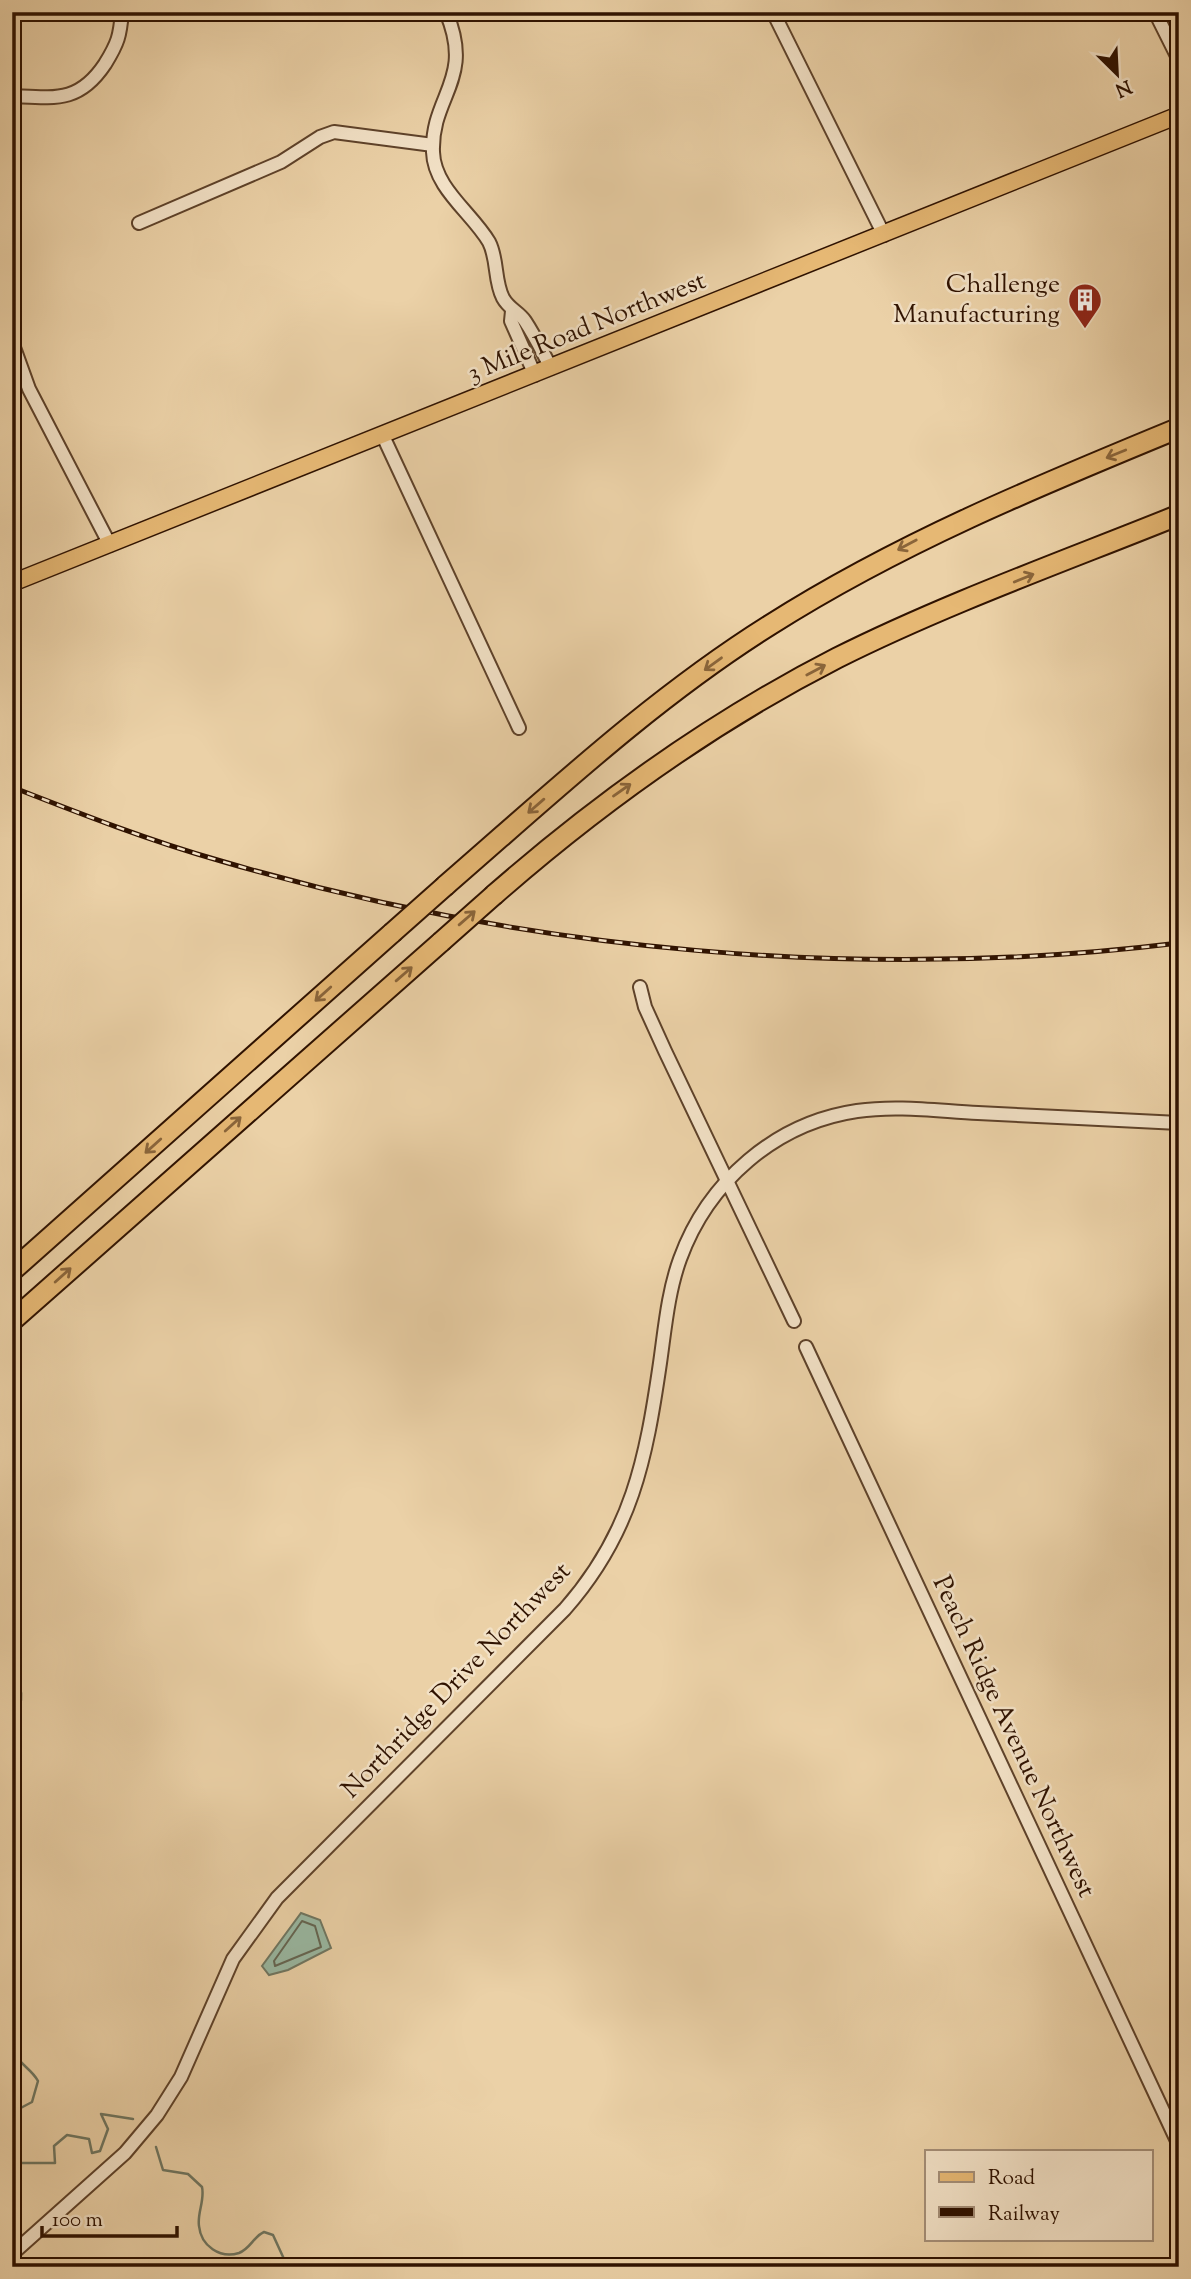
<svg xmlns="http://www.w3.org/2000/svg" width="1191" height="2279" font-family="'Sorts Mill Goudy',serif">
<rect width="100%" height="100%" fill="#ebd1a7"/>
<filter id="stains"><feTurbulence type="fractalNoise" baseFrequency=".00286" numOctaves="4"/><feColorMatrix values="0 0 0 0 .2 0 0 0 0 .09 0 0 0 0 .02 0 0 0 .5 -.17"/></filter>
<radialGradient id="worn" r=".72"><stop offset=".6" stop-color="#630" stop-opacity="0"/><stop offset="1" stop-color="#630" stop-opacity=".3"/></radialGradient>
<path fill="#99b8a2" stroke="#6f7661" stroke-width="2" d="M301,1913L320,1920L331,1948L288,1970L269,1975L262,1966Z"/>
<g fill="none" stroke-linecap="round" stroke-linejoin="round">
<path stroke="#646551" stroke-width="2" d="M302,1921L315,1926L321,1947L275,1966L274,1961Z"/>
<g stroke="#6f7661" stroke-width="2.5">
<path d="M12,1613L16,1614L19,1622L13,1626L12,1648"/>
<path d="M12,1676C28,1691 20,1708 12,1725"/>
<path d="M12,2006L17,2015L12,2021"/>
<path d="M12,2049C18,2064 31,2068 38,2081L32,2102L15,2111L12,2102"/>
<path d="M156,2147L163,2170L188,2174L202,2187C205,2200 197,2213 199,2226C201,2246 220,2259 239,2253C251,2248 253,2237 264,2232L273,2235L284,2259L292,2267"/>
<path d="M12,2163H55L54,2146L67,2135L89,2139L92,2153L100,2151L108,2129L101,2114L133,2119"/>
</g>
<g stroke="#5e422a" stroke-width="16">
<g id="minor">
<path d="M446,12C475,80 431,95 433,152C434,188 472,213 489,242C498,259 494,281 503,298C509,309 519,312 525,321C535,336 543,353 551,368"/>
<path d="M773,12L884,235"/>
<path d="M1155,12L1179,60"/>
<path d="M12,96C55,98 79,103 105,64C118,43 120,36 122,12"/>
<path d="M139,223L281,162L320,137L334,132L433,145"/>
<path d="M512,311L511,321L535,375"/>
<path d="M12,342L29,389L110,545"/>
<path d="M383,436L519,728"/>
<path d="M640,987L645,1007L665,1051L794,1321"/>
<path d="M806,1347L1179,2145"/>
<path d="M12,2254L125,2153L157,2115L181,2077L233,1959L277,1898L565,1609C632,1533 646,1459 660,1363C665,1328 668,1292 680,1259C708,1182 775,1123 857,1111C897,1105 938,1111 978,1113C1045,1116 1112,1120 1179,1123"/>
</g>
</g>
<g stroke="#2f1200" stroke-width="19">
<path id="major" d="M12,583L1179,115"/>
</g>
<g stroke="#2f1200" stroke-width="23">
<g id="highway">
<path d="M445,886C550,795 652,699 770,625C899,543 1038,486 1179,428"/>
<path d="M494,895C599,803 712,722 837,658C947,603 1065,561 1179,515"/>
<path d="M12,1271L392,933"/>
<path d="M12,1321L441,942"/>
</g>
</g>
<use href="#minor" stroke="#f2e1c6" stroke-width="12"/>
<use href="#major" stroke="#e6b874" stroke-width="16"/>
<use href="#highway" stroke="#e6b874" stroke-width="19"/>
<g stroke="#2f1200" stroke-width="5">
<path id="rail" d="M12,787C81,814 150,841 221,861C527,951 862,982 1179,943"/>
</g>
<use href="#rail" stroke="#f2e1c6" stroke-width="2.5" stroke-dasharray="8" stroke-linecap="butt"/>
<g stroke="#2f1200" stroke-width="23" stroke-linecap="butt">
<g id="highway-bridge">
<path d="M392,933L445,886"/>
<path d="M441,942L494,895"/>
</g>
</g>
<use href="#highway-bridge" stroke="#e6b874" stroke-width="19"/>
</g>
<defs><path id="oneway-shaft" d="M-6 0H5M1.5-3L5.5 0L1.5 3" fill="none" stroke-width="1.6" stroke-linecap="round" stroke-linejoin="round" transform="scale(1.75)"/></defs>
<g stroke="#8a653a">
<use href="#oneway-shaft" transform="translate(1116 454) rotate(158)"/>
<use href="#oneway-shaft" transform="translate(907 545) rotate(152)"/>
<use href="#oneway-shaft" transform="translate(1024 578) rotate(-22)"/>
<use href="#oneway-shaft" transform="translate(713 664) rotate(144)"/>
<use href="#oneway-shaft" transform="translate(816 670) rotate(-28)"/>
<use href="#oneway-shaft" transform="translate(622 790) rotate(-35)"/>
<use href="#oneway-shaft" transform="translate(536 806) rotate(139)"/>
<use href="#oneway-shaft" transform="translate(467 918) rotate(-41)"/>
<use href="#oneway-shaft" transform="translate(404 974) rotate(-41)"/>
<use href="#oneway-shaft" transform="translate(323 994) rotate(138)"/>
<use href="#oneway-shaft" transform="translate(233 1124) rotate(-42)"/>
<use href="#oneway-shaft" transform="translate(153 1146) rotate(138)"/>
<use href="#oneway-shaft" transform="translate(63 1275) rotate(-42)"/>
</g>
<defs>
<g id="building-pin" transform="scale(1.75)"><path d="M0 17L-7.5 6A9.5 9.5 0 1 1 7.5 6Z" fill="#8f2418" stroke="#f2e1c6"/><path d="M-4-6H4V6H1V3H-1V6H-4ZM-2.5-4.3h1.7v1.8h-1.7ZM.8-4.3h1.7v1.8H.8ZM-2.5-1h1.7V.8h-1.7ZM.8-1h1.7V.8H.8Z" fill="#fff"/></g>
</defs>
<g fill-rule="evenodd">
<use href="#building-pin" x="1085" y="300"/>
</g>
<g text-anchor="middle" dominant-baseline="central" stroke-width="5" stroke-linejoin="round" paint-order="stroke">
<g font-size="26" fill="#2f1200" stroke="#f2e1c6" text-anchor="end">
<text x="1060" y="285">Challenge<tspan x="1060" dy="30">Manufacturing</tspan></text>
</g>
<g font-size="26" fill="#2f1200" stroke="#f2e1c6">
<text transform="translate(587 328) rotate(-22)">3 Mile Road Northwest</text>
<text transform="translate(457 1681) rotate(-46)">Northridge Drive Northwest</text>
<text transform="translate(1013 1737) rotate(65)">Peach Ridge Avenue Northwest</text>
</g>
</g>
<rect width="1191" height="2279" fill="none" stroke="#ebd1a7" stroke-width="42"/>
<rect x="14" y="14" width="1163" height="2251" fill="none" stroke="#2f1200" stroke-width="3.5"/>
<rect x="21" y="21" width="1149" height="2237" fill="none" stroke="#2f1200" stroke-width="2"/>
<rect x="925" y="2150" width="228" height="91" fill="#f2e1c6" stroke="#a48e77" stroke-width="2"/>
<rect x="939" y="2172" width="35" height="10" fill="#e6b874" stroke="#a48e77" stroke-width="2"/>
<text x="988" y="2184" font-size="21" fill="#2f1200">Road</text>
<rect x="939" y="2207" width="35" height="10" fill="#2f1200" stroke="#a48e77" stroke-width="2"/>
<text x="988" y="2220" font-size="21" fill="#2f1200">Railway</text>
<g transform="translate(1117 74) rotate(156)" stroke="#f2e1c6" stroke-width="5" paint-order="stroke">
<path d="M0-5L12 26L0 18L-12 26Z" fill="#2f1200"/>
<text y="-10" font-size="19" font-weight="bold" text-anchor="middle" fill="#2f1200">N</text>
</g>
<path d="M42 2226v10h135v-10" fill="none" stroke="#2f1200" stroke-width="3.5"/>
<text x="52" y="2226" font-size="21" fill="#2f1200" stroke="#f2e1c6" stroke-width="5" paint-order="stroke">100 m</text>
<rect width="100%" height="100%" filter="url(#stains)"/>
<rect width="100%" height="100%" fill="url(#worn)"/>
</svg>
